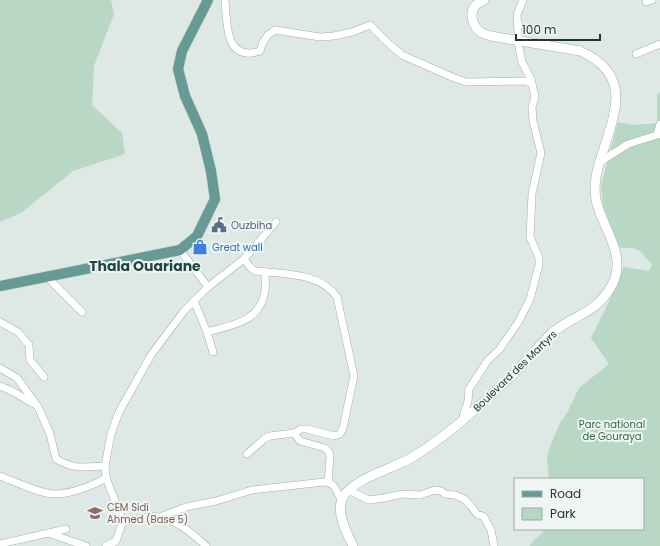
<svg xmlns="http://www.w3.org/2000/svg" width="660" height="546" font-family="Poppins,sans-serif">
<rect width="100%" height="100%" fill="#dee8e5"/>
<g fill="#b8d8c5">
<path d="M0,0H111L114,14L94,66L92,105L122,133L125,154L73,171L21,213L0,222Z"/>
<path d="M660,92V546H530L532,542L543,532L544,529H643V479H549L547,457L551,444L560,423L567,413L579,388L609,364L591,338L611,297L624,267L649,271L652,265C640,250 639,247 620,248L603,206L601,185L618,122L635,125L657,123V95Z"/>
</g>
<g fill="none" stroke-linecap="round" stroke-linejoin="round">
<g stroke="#a2afac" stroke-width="8">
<g id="street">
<path d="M225,0C227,23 225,63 260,51L263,42L268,35L275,30L320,37L334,36L352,32L370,25L389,44L402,55L452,77L466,82L526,81L532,84L535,96L532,107L533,121L541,153L532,194L530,237L539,258V265L530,299L519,321L499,350L488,360L469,389L468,401L462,420"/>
<path d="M523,0L517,15L519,48L522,62L531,79L532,84"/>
<path d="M646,2L652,0"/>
<path d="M636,54L660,44"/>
<path d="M657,134L660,124"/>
<path d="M600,162L628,144L660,134"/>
<path d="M244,259L250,267L255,271C283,274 319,272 337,297L354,376L343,428L340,434L334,436L307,429H301L294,433L270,436L264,439L247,454"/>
<path d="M47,277L82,312"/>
<path d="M208,287L244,259L276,222"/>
<path d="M194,301L207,332L213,352"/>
<path d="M0,322L18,332L29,345L30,360L44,377"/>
<path d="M207,332C233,325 261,322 265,290C266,284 265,278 265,272"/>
<path d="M0,368L17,378L38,407L50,434L56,459C75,470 84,467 105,466"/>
<path d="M0,386L12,391L34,404"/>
<path d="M294,433L300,441L325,448L329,452L330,457L328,482"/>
<path d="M0,476C14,481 42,495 56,494C71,494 94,485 106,478"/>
<path d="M348,490L369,500L384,498L403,494L420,495L435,490L441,491L445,494L455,495L464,499L471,506L477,514L484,517L491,530L494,546"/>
<path d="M160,517L186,507L216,501L252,490L324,482C335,482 337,492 341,500"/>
<path d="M123,521C132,522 138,518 147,517C169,513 191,532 206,546"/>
<path d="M48,533L86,546"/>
<path d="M0,544L66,529"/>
<path d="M106,546L116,541L123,521L106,478L105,466L111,434L119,412L151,355L184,311L208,287L180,250"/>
</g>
</g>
<g stroke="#9eb3ae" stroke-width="10">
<path id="secondary" d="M353,546C347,533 336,513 342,499C351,479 392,469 411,458C441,440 469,416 494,392C503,384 513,376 520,367C531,356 540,344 552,333C575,313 595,316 612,285C628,255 602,228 596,200C594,188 596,173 600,161C613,117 636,76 580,51L491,36C488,35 484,34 482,33C473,28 468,13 476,5C478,3 481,2 484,0"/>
</g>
<g stroke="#bcc3c2" stroke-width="11">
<path id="primary" d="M0,286L180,250L197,236L215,199L211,171L202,134L185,96L178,69L182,51L208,0"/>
</g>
<use href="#street" stroke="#fff" stroke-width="7"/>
<use href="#secondary" stroke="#fff" stroke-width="9"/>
<use href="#primary" stroke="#669a95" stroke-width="10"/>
</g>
<defs>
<g id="civic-bare" transform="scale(1.2)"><path d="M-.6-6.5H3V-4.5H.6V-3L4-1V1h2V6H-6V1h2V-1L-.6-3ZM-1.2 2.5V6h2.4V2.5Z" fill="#5c6f8a" stroke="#eef5f3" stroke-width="2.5" paint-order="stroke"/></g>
<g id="shop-bare" transform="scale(1.2)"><path d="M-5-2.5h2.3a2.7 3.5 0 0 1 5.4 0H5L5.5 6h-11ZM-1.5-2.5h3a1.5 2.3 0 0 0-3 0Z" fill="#3f7fe0" stroke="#eef5f3" stroke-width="2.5" paint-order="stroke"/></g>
<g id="school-bare" transform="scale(1.2)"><path d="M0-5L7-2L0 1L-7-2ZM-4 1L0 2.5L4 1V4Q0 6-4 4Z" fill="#8d6e63" stroke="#eef5f3" stroke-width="2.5" paint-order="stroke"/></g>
</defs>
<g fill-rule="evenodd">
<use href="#civic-bare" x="219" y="225"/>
<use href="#shop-bare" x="200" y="247"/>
<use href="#school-bare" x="95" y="513"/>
</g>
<g text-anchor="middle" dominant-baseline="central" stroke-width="4" stroke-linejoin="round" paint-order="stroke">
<g font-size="10" fill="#4e5e75" stroke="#eef5f3" text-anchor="start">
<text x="231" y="225">Ouzbiha</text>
</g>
<g font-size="10" fill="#366cbe" stroke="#eef5f3" text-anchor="start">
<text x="212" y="247">Great wall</text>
</g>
<g font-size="10" fill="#213634" stroke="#eef5f3">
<text transform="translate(515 371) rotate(-44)">Boulevard des Martyrs</text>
</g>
<g font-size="10" fill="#2f6a4e" stroke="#eef5f3">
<text x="612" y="424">Parc national<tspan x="612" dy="12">de Gouraya</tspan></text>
</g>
<g font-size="10" fill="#785e54" stroke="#eef5f3" text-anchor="start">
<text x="107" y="507">CEM Sidi<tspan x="107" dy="12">Ahmed (Base 5)</tspan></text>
</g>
<g font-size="14" font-weight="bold" fill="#1f4643" stroke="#eef5f3">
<text x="145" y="266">Thala Ouariane</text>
</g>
</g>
<rect x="514" y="478" width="130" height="52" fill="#eef5f3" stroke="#9ca9a7"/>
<rect x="522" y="491" width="20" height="6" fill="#669a95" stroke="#9ca9a7"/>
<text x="550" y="498" font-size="12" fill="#213634">Road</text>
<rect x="522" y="508" width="20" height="12" fill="#b8d8c5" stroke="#9ca9a7"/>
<text x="550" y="518" font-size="12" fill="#213634">Park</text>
<path d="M516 34v6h84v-6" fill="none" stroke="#213634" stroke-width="2"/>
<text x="522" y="34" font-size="12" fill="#213634" stroke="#eef5f3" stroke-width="3" paint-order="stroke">100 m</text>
</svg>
